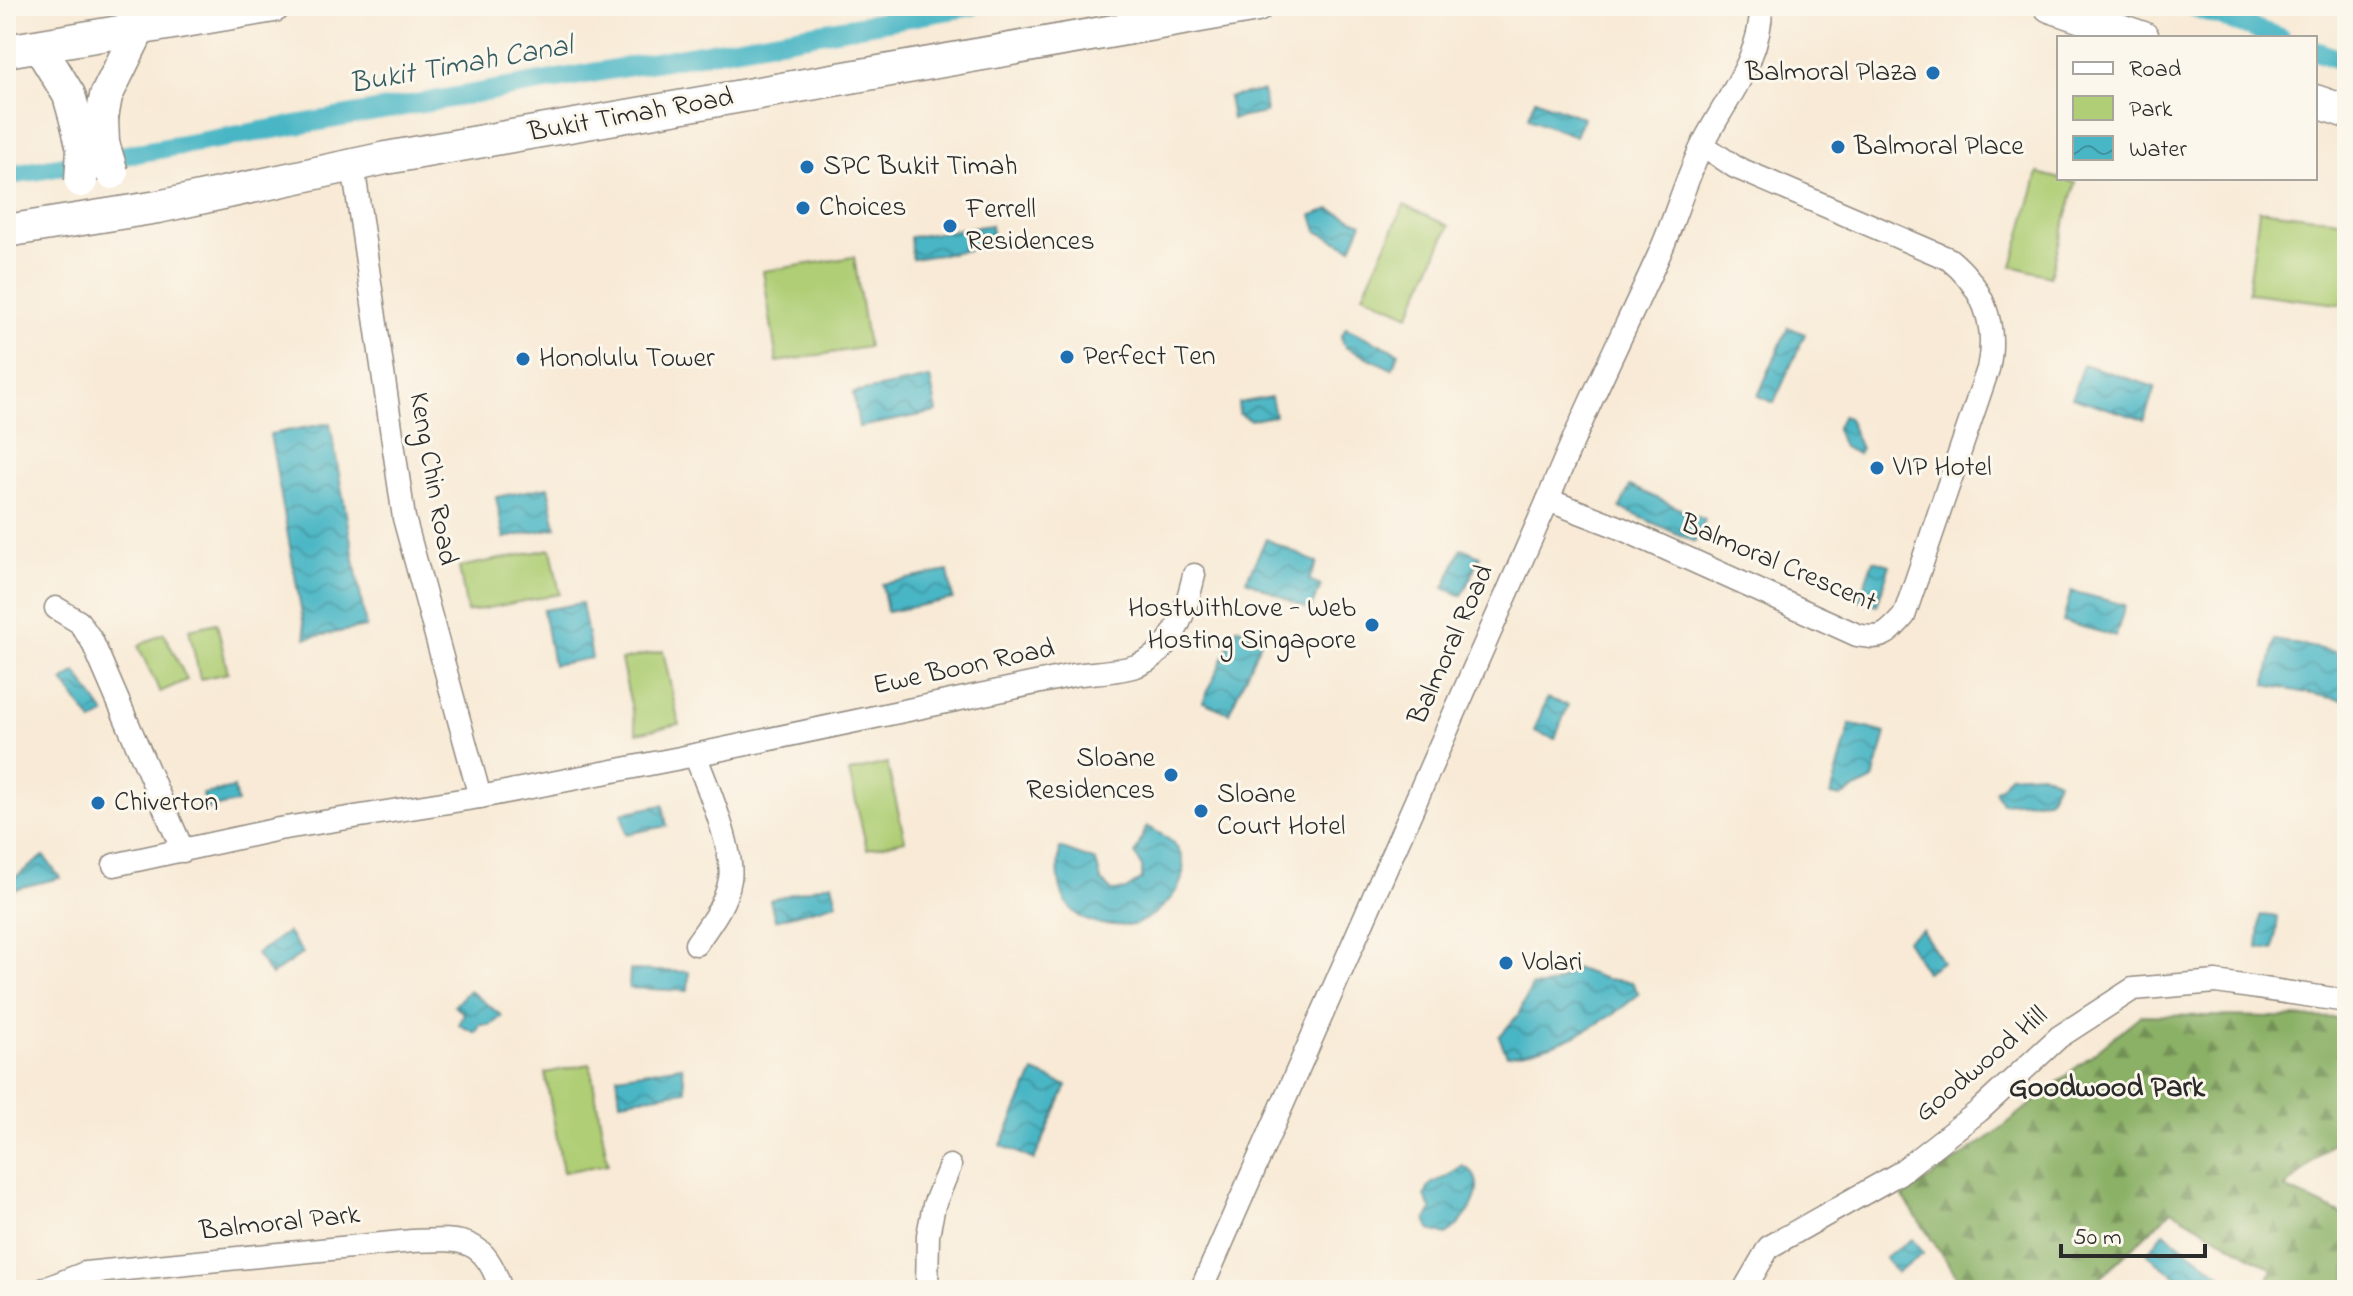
<svg xmlns="http://www.w3.org/2000/svg" width="2353" height="1296" font-family="'Indie Flower',sans-serif">
<defs>
<pattern id="forest-firs" width="22" height="20" patternUnits="userSpaceOnUse" patternTransform="scale(2)"><rect width="22" height="20" fill="#8bb166"/><path d="M5 1l3.5 6h-7zM16 11l3.5 6h-7z" fill="#729054"/></pattern>
<pattern id="water-waves" width="16" height="10" patternUnits="userSpaceOnUse" patternTransform="scale(2)"><rect width="16" height="10" fill="#49b6c5"/><path d="M0 5q4-4 8 0t8 0" fill="none" stroke="#3d94a0"/></pattern>
</defs>
<rect width="100%" height="100%" fill="#fbf7ec"/>
<filter id="ink" filterUnits="userSpaceOnUse"><feTurbulence type="fractalNoise" baseFrequency=".0125" numOctaves="2"/><feDisplacementMap in="SourceGraphic" scale="16" xChannelSelector="R" yChannelSelector="G"/><feConvolveMatrix kernelMatrix="1 2 1 2 8 2 1 2 1" color-interpolation-filters="sRGB"/></filter>
<filter id="wash" filterUnits="userSpaceOnUse"><feTurbulence type="fractalNoise" baseFrequency=".006" numOctaves="4" result="noise"/><feDisplacementMap in="SourceGraphic" scale="32" xChannelSelector="R" yChannelSelector="G"/><feGaussianBlur stdDeviation="1.8" result="paint"/><feColorMatrix in="noise" values="0 0 0 0 0 0 0 0 0 0 0 0 0 0 0 0 0 1.4 0 .05"/><feComposite in="paint" operator="in"/></filter>
<g filter="url(#wash)">
<rect width="100%" height="100%" fill="#f8ead6"/>
<path fill="url(#forest-firs)" stroke="#5b6e48" stroke-width="2" d="M2141,1015L2347,1018V1126L2342,1134L2285,1188L2347,1217V1290H2264L2272,1269L2172,1210L2087,1290H2078L2054,1278L2046,1290H1966L1903,1197L1994,1134Z"/>
<g fill="#afce75" stroke="#6d7c50" stroke-width="2">
<path d="M2038,173L2076,183L2050,276L2012,266Z"/>
<path d="M1404,205L1449,226L1409,315L1363,294Z"/>
<path d="M2259,210L2347,221V305L2248,293Z"/>
<path d="M854,257L868,347L777,362L763,271Z"/>
<path d="M551,549L560,594L467,612L459,567Z"/>
<path d="M217,623L228,673L200,679L189,629Z"/>
<path d="M164,633L187,680L160,692L138,646Z"/>
<path d="M663,651L679,724L637,733L621,660Z"/>
<path d="M887,763L905,840L867,849L849,772Z"/>
<path d="M590,1064L608,1164L563,1172L545,1073Z"/>
</g>
<g fill="url(#water-waves)" stroke="#3a7078" stroke-width="2">
<path d="M1263,91L1266,113L1232,119L1228,97Z"/>
<path d="M1535,99L1583,118L1575,136L1528,118Z"/>
<path d="M1330,209L1362,223L1351,248L1317,231L1312,215Z"/>
<path d="M991,225L994,246L912,259L910,237Z"/>
<path d="M1788,327L1805,334L1774,403L1758,396Z"/>
<path d="M1346,328L1399,353L1392,369L1345,347L1341,337Z"/>
<path d="M2083,364L2155,387L2144,420L2072,397Z"/>
<path d="M930,378L937,412L859,427L853,393Z"/>
<path d="M1271,397L1275,416L1250,420L1239,414L1238,403Z"/>
<path d="M1843,415L1848,418L1861,449L1858,454L1843,447L1836,429Z"/>
<path d="M330,423L366,627L306,638L270,434Z"/>
<path d="M1630,486L1705,520L1695,542L1620,508Z"/>
<path d="M548,487L556,528L504,538L496,497Z"/>
<path d="M1266,539L1317,563L1309,580L1321,586L1310,610L1246,580Z"/>
<path d="M1462,548L1480,556L1462,596L1444,588Z"/>
<path d="M1873,560L1890,565L1877,605L1859,600Z"/>
<path d="M948,571L953,599L887,612L882,584Z"/>
<path d="M2071,591L2125,605L2116,636L2063,622Z"/>
<path d="M582,603L592,658L553,665L543,610Z"/>
<path d="M1237,627L1262,639L1229,713L1203,702Z"/>
<path d="M2275,640L2347,654V701L2266,685Z"/>
<path d="M76,672L105,714L92,722L63,681Z"/>
<path d="M1547,698L1568,705L1555,739L1534,731Z"/>
<path d="M1850,724L1886,733L1873,780L1841,797L1831,795Z"/>
<path d="M2041,773L2058,781L2048,800L2002,803L1995,791L2003,785L2009,775Z"/>
<path d="M234,788L237,803L206,809L203,794Z"/>
<path d="M663,805L667,826L626,834L622,813Z"/>
<path d="M1147,826C1159,833 1175,841 1180,853C1194,883 1161,914 1136,924C1129,927 1119,925 1112,925C1064,924 1054,889 1060,848L1096,861L1101,880L1112,891L1126,890L1142,879V867L1135,854Z"/>
<path d="M44,856L60,878L6,891V884Z"/>
<path d="M832,883L837,903L775,920L770,900Z"/>
<path d="M2261,915L2278,917L2274,950L2258,948Z"/>
<path d="M1922,930L1942,962L1926,972L1906,940Z"/>
<path d="M287,932L303,953L271,975L256,954Z"/>
<path d="M1574,968L1606,979L1632,982L1639,994C1602,1026 1555,1050 1507,1055L1499,1037L1518,1015L1532,986C1550,988 1562,981 1574,968Z"/>
<path d="M630,970L689,972L688,991L629,988Z"/>
<path d="M469,990L502,1016L491,1025H480L476,1033L459,1025L464,1013L454,1006Z"/>
<path d="M682,1066L686,1091L620,1101L617,1076Z"/>
<path d="M1034,1072L1067,1086L1034,1160L1001,1145Z"/>
<path d="M1462,1166C1495,1179 1467,1222 1446,1235L1430,1230L1426,1220L1432,1210L1425,1197C1431,1176 1437,1184 1450,1175C1454,1172 1458,1168 1462,1166Z"/>
<path d="M2164,1232L2225,1278L2216,1290H2195L2147,1254Z"/>
<path d="M1912,1239L1923,1254L1896,1273L1885,1257Z"/>
</g>
<g fill="none" stroke-linecap="round" stroke-linejoin="round">
<g stroke="#49b6c5" stroke-width="20">
<path d="M2192,6L2280,38"/>
<path d="M2315,51L2347,62"/>
<path d="M6,176L973,6"/>
</g>
</g>
</g>
<g filter="url(#ink)">
<g fill="none" stroke-linecap="round" stroke-linejoin="round">
<g stroke="#928a80" stroke-width="25">
<g id="minor">
<path d="M353,165L404,518L480,797"/>
<path d="M1548,500L1618,527L1857,635C1883,640 1886,636 1904,616L1988,369C1998,324 1983,287 1949,259L1735,167L1703,145"/>
<path d="M56,608L79,622L92,641L183,851"/>
<path d="M695,755C706,782 735,852 730,879C726,904 710,924 696,944"/>
<path d="M114,865L279,829L480,797L680,758L1074,675C1094,672 1118,672 1136,666C1174,652 1186,610 1194,575"/>
<path d="M42,1290L85,1273L412,1241C461,1239 485,1236 501,1290"/>
<path d="M927,1290L928,1235L934,1205L950,1166"/>
<path d="M1201,1290L1548,500C1581,417 1621,338 1658,257C1675,220 1685,180 1703,144C1725,100 1762,58 1761,6"/>
<path d="M1744,1290L1769,1247L1898,1174L1979,1111L2059,1037L2133,989L2216,982L2347,1001"/>
</g>
</g>
<g stroke="#928a80" stroke-width="35">
<g id="highway">
<path d="M2050,6L2143,38"/>
<path d="M39,46L69,95L76,120"/>
<path d="M6,51L274,6"/>
<path d="M2315,101L2347,112"/>
<path d="M102,118L106,96L139,29"/>
<path d="M6,231L158,207L386,158L1257,6"/>
</g>
</g>
<use href="#minor" stroke="#fff" stroke-width="22"/>
<use href="#highway" stroke="#fff" stroke-width="32"/>
<g stroke="#928a80" stroke-width="35" stroke-linecap="butt">
<g id="highway-bridge">
<path d="M102,118L103,143L112,173"/>
<path d="M76,120L83,149L81,181"/>
</g>
</g>
<use href="#highway-bridge" stroke="#fff" stroke-width="32"/>
</g>
</g>
<g fill="#1f6fb2" stroke="#fbf7ec" stroke-width="3">
<circle cx="1933" cy="73" r="8"/>
<circle cx="1838" cy="147" r="8"/>
<circle cx="807" cy="167" r="8"/>
<circle cx="803" cy="208" r="8"/>
<circle cx="950" cy="226" r="8"/>
<circle cx="1067" cy="357" r="8"/>
<circle cx="523" cy="359" r="8"/>
<circle cx="1877" cy="468" r="8"/>
<circle cx="1372" cy="625" r="8"/>
<circle cx="1171" cy="775" r="8"/>
<circle cx="98" cy="803" r="8"/>
<circle cx="1201" cy="811" r="8"/>
<circle cx="1506" cy="963" r="8"/>
</g>
<g text-anchor="middle" dominant-baseline="central" stroke-width="6" stroke-linejoin="round" paint-order="stroke">
<g font-size="28" fill="#2b2b2b" stroke="#fbf7ec" text-anchor="start">
<text x="1917" y="73" text-anchor="end">Balmoral Plaza</text>
<text x="1854" y="147">Balmoral Place</text>
<text x="823" y="167">SPC Bukit Timah</text>
<text x="819" y="208">Choices</text>
<text x="966" y="210">Ferrell<tspan x="966" dy="32">Residences</tspan></text>
<text x="1083" y="357">Perfect Ten</text>
<text x="539" y="359">Honolulu Tower</text>
<text x="1893" y="468">VIP Hotel</text>
<text x="1356" y="609" text-anchor="end">HostWithLove - Web<tspan x="1356" dy="32">Hosting Singapore</tspan></text>
<text x="1155" y="759" text-anchor="end">Sloane<tspan x="1155" dy="32">Residences</tspan></text>
<text x="1217" y="795">Sloane<tspan x="1217" dy="32">Court Hotel</tspan></text>
<text x="114" y="803">Chiverton</text>
<text x="1522" y="963">Volari</text>
</g>
<g font-size="28" fill="#2b2b2b" stroke="#fbf7ec">
<text transform="translate(631 116) rotate(-10)">Bukit Timah Road</text>
<text transform="translate(432 479) rotate(80)">Keng Chin Road</text>
<text transform="translate(1778 564) rotate(23)">Balmoral Crescent</text>
<text transform="translate(1452 645) rotate(-66)">Balmoral Road</text>
<text transform="translate(964 668) rotate(-12)">Ewe Boon Road</text>
<text transform="translate(1982 1065) rotate(-40)">Goodwood Hill</text>
<text transform="translate(280 1224) rotate(-6)">Balmoral Park</text>
</g>
<g font-size="30" font-style="italic" fill="#365c61" stroke="#fbf7ec">
<text transform="translate(461 66) rotate(-10)">Bukit Timah Canal</text>
</g>
<g font-size="30" font-weight="bold" fill="#2b2b2b" stroke="#fbf7ec">
<text x="2107" y="1089">Goodwood Park</text>
</g>
</g>
<rect width="2353" height="1296" fill="none" stroke="#fbf7ec" stroke-width="32"/>
<rect x="2057" y="36" width="260" height="144" fill="#fbf7ec" stroke="#a8a59f" stroke-width="2"/>
<rect x="2073" y="62" width="40" height="12" fill="#ffffff" stroke="#a8a59f" stroke-width="2"/>
<text x="2129" y="76" font-size="24" fill="#2b2b2b">Road</text>
<rect x="2073" y="96" width="40" height="24" fill="#afce75" stroke="#a8a59f" stroke-width="2"/>
<text x="2129" y="116" font-size="24" fill="#2b2b2b">Park</text>
<rect x="2073" y="136" width="40" height="24" fill="url(#water-waves)" stroke="#a8a59f" stroke-width="2"/>
<text x="2129" y="156" font-size="24" fill="#2b2b2b">Water</text>
<path d="M2061 1244v12h144v-12" fill="none" stroke="#2b2b2b" stroke-width="4"/>
<text x="2073" y="1244" font-size="24" fill="#2b2b2b" stroke="#fbf7ec" stroke-width="6" paint-order="stroke">50 m</text>
</svg>
